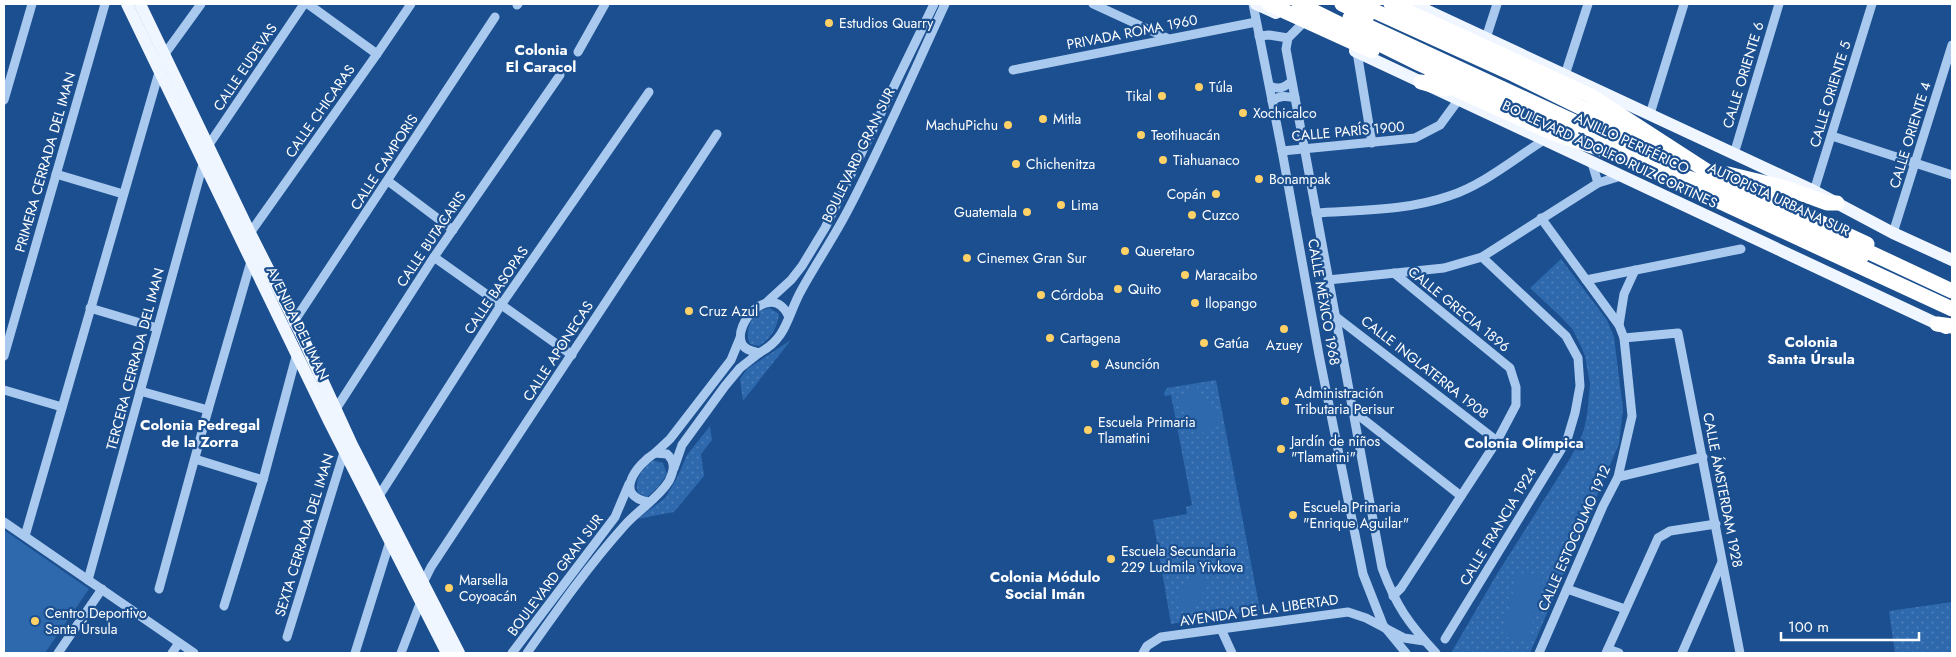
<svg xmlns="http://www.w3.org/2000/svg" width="1956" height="657" font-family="Jost,sans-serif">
<defs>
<pattern id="park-dots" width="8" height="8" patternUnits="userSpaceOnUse" patternTransform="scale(1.25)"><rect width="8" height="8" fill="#2e69ad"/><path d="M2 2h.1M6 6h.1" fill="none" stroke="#4d80b9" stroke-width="1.8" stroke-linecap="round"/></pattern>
</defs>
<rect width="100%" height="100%" fill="#1b4f8f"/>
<g fill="url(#park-dots)">
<path d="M1561,259L1607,320L1614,337L1623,409L1619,444L1530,653H1451L1497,574L1571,457L1583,433L1587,416L1590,384L1585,356L1580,344L1573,330L1562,318L1530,288Z"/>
<path d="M770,308L779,314C777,329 771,338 759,346L750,344C745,334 749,320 758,313C761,310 767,309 770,308Z"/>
<path d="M791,340L743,401L740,379L747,369Z"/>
<path d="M1216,380L1260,610L1171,624L1153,520L1187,514L1186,507L1192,505L1171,395L1165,396L1164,393L1167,388Z"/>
<path d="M710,426L712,440L701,454L704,476L674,512L637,519L665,498L677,478L687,455Z"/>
<path d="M652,460L663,463L667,474L658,487L647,497L638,493C634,478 642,471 652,460Z"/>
<path d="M1952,602V653H1895L1889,611Z"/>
</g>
<g fill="#2e69ad">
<path d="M1196,386L1220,420L1201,434L1177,399Z"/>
<path d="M4,530L89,589L45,653H4Z"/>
<path d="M1518,572L1544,578L1528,642L1502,636Z"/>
<path d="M1195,573L1209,584L1189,612L1175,601Z"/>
</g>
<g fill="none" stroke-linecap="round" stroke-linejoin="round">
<g stroke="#a9c9ee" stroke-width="9">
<path d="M308,4L377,54"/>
<path d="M1093,4L1167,38"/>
<path d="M1253,4L1282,151L1319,355L1363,574L1383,625L1406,653"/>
<path d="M517,5L518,4"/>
<path d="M1301,25L1288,38L1286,49L1382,568C1396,606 1409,624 1436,653"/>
<path d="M1259,36L1269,35L1288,38"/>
<path d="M1486,38L1497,4"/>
<path d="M578,52L605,4"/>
<path d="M1357,52L1372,143"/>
<path d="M1013,70L1256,22"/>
<path d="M1565,75L1588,4"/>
<path d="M1270,86C1279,90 1283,88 1291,82"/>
<path d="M4,100L32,4"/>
<path d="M1272,101C1280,95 1286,96 1295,98"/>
<path d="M1650,114L1684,4"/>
<path d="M1832,136L1952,175"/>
<path d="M1282,151L1415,138L1440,125L1459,99"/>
<path d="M1734,154L1779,4"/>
<path d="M1592,163L1598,183"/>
<path d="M56,174L123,194"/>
<path d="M388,181L453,230"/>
<path d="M1814,191L1872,4"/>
<path d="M1316,213C1360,210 1406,211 1449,196C1483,185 1514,159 1544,140"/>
<path d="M1893,233L1952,45"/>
<path d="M246,235L250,233L377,54L411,4"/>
<path d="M434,257L572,355"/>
<path d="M1328,280L1444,268L1482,257L1598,183L1621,176"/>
<path d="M1586,280L1741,249"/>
<path d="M768,301L791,280L802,266L825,228L934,4"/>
<path d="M90,308L157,328"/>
<path d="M788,315C771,281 732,324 742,344C745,350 752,351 759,353C788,338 787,315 802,289C817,262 834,237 848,210C883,143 913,73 945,4"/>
<path d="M1335,316L1497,441"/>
<path d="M293,323L495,17"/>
<path d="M1619,325L1624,294L1635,270"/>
<path d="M1624,338L1678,333L1740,653"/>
<path d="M4,356L105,4"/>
<path d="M4,390L62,407"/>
<path d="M140,391L208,410"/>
<path d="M1353,411L1461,496"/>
<path d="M334,412L434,257L560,75"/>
<path d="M655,453L670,439L731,360L740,338"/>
<path d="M195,459L263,480"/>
<path d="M674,468L682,445L725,386L740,368L759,353"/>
<path d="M1618,477L1703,457"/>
<path d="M377,499L501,305L649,92"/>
<path d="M4,522L194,653"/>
<path d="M25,536L164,55L201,4"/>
<path d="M88,580L208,146L304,4"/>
<path d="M422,585L431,567L717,134"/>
<path d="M159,589L208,410L252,258"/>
<path d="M1567,589L1625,609"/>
<path d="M1393,596L1401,588L1497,441L1516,405V387L1510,368L1394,273"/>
<path d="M224,606L263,480L297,353"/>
<path d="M1221,629L1232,653"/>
<path d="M287,637L345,449"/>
<path d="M1445,639L1567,440L1575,413L1580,386L1578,358L1566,336L1482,257"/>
<path d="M1608,649L1619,653"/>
<path d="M58,653L102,589"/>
<path d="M172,653L179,643"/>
<path d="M355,653L390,541L393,539"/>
<path d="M401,653L421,601"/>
<path d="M512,653L615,517L629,484"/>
<path d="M527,653C558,609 589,565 625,525C638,510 658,499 669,481C674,471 676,462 667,454L655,453C637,464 612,496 649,502"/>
<path d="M1143,653L1147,646L1161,637L1348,612L1366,618L1404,638L1424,641"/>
<path d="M1539,653L1603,506L1618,477L1632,416L1624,338L1619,325L1541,218"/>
<path d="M1606,653L1658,538L1670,531L1716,524"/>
<path d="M1682,653L1722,562"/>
</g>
<g stroke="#f0f6ff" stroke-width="12">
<path d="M127,4L329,421L447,653"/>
<path d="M140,4L250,233L302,336L352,445L459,653"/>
<path d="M1256,4L1276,13"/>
<path d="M1413,4L1814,191L1893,233L1952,260"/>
<path d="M1355,51L1946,328"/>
</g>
<g stroke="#fff" stroke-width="15">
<path d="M1269,4L1372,51"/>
<path d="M1299,4L1420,64L1571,133"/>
<path d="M1342,4L1367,16"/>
<path d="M1359,4L1513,74L1659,146"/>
<path d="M1391,4L1591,96"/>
<path d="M1350,18L1674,168"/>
<path d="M1421,82L1446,89"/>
<path d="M1660,174L1952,309"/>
<path d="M1728,174L1786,188L1827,203H1837"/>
<path d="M1718,175L1867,244"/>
<path d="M1711,185L1862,256"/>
<path d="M1854,245L1952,291"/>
<path d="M1937,324L1952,326"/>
</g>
<g stroke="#fff" stroke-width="15">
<path d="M1431,78L1555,134L1722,189"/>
<path d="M1591,96L1730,186"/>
</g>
</g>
<g fill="#ffd166" stroke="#1b4f8f" stroke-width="2">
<circle cx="829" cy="23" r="5"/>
<circle cx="1199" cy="87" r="5"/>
<circle cx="1162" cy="96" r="5"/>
<circle cx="1243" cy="113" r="5"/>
<circle cx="1043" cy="119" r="5"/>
<circle cx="1008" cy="125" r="5"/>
<circle cx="1141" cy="135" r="5"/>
<circle cx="1163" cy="160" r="5"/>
<circle cx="1016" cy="164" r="5"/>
<circle cx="1259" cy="179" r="5"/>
<circle cx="1216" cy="194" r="5"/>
<circle cx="1061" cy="205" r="5"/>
<circle cx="1027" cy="212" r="5"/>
<circle cx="1192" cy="215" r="5"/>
<circle cx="1125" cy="251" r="5"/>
<circle cx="967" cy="258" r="5"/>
<circle cx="1185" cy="275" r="5"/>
<circle cx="1118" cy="289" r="5"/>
<circle cx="1041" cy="295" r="5"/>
<circle cx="1195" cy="303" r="5"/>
<circle cx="689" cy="311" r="5"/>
<circle cx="1284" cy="329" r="5"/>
<circle cx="1050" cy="338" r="5"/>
<circle cx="1204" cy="343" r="5"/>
<circle cx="1095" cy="364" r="5"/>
<circle cx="1285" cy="401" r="5"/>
<circle cx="1088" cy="430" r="5"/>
<circle cx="1281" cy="449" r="5"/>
<circle cx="1293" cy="515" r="5"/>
<circle cx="1111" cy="559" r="5"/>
<circle cx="449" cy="588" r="5"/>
<circle cx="35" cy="621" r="5"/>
</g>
<g text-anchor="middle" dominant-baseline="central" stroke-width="4.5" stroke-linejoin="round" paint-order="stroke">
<g font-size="14" fill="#fff" stroke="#1b4f8f" text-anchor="start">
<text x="839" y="23">Estudios Quarry</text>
<text x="1209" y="87">Túla</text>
<text x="1152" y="96" text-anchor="end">Tikal</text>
<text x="1253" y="113">Xochicalco</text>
<text x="1053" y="119">Mitla</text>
<text x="998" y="125" text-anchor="end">MachuPichu</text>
<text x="1151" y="135">Teotihuacán</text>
<text x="1173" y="160">Tiahuanaco</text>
<text x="1026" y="164">Chichenitza</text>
<text x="1269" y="179">Bonampak</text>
<text x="1206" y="194" text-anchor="end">Copán</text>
<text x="1071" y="205">Lima</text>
<text x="1017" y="212" text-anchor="end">Guatemala</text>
<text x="1202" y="215">Cuzco</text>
<text x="1135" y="251">Queretaro</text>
<text x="977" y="258">Cinemex Gran Sur</text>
<text x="1195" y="275">Maracaibo</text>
<text x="1128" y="289">Quito</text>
<text x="1051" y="295">Córdoba</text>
<text x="1205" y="303">Ilopango</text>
<text x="699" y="311">Cruz Azul</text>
<text x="1060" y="338">Cartagena</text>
<text x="1214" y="343">Gatúa</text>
<text x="1284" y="345" text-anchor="middle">Azuey</text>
<text x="1105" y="364">Asunción</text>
<text x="1295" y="393">Administración<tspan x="1295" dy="16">Tributaria Perisur</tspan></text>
<text x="1098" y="422">Escuela Primaria<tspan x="1098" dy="16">Tlamatini</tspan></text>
<text x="1291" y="441">Jardín de niños<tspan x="1291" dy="16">"Tlamatini"</tspan></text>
<text x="1303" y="507">Escuela Primaria<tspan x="1303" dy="16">"Enrique Aguilar"</tspan></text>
<text x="1121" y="551">Escuela Secundaria<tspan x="1121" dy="16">229 Ludmila Yivkova</tspan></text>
<text x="459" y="580">Marsella<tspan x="459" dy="16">Coyoacán</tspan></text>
<text x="45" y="613">Centro Deportivo<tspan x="45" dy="16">Santa Úrsula</tspan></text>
</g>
<g font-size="14" fill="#fff" stroke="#1b4f8f">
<text transform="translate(1132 32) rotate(-11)">PRIVADA ROMA 1960</text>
<text transform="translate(245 67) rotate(-56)">CALLE EUDEVAS</text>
<text transform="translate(1743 75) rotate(-73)">CALLE ORIENTE 6</text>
<text transform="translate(1830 94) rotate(-73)">CALLE ORIENTE 5</text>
<text transform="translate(320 111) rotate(-55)">CALLE CHICARAS</text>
<text transform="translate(1348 131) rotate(-5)">CALLE PARÍS 1900</text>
<text transform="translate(1910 135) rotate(-73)">CALLE ORIENTE 4</text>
<text transform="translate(1632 143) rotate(25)">ANILLO PERIFÉRICO</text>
<text transform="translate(1610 154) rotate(25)">BOULEVARD ADOLFO RUIZ CORTINES</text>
<text transform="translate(858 155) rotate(-64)">BOULEVARD GRAN SUR</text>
<text transform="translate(45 162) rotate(-74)">PRIMERA CERRADA DEL IMAN</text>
<text transform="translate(384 162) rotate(-57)">CALLE CAMPORIS</text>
<text transform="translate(1779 199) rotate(25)">AUTOPISTA URBANA SUR</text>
<text transform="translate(431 239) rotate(-56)">CALLE BUTACARIS</text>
<text transform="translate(496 290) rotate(-56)">CALLE BASOPAS</text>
<text transform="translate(1324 302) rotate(80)">CALLE MÉXICO 1968</text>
<text transform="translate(1459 309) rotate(39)">CALLE GRECIA 1896</text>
<text transform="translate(298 323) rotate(64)">AVENIDA DEL IMAN</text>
<text transform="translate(558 351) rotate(-57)">CALLE APONECAS</text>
<text transform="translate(135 359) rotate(-75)">TERCERA CERRADA DEL IMAN</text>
<text transform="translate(1425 367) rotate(38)">CALLE INGLATERRA 1908</text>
<text transform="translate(1723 490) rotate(79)">CALLE ÁMSTERDAM 1928</text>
<text transform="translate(1498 526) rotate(-59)">CALLE FRANCIA 1924</text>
<text transform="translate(304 535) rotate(-73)">SEXTA CERRADA DEL IMAN</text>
<text transform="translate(1574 538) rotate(-66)">CALLE ESTOCOLMO 1912</text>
<text transform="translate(555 575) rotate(-53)">BOULEVARD GRAN SUR</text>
<text transform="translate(1259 610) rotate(-8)">AVENIDA DE LA LIBERTAD</text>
</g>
<g font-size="15" font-weight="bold" fill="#fff" stroke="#1b4f8f">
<text x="541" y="50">Colonia<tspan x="541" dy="17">El Caracol</tspan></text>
<text x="1811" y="342">Colonia<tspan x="1811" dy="17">Santa Úrsula</tspan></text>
<text x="200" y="425">Colonia Pedregal<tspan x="200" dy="17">de la Zorra</tspan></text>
<text x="1524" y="443">Colonia Olímpica</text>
<text x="1045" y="577">Colonia Módulo<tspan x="1045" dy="17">Social Imán</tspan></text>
</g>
</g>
<rect width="1956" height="657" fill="none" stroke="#ffffff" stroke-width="10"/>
<path d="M1781 632v8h138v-8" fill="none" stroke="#ffffff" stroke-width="2.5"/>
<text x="1788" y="632" font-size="15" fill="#ffffff" stroke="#1b4f8f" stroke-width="4" paint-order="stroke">100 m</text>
</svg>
